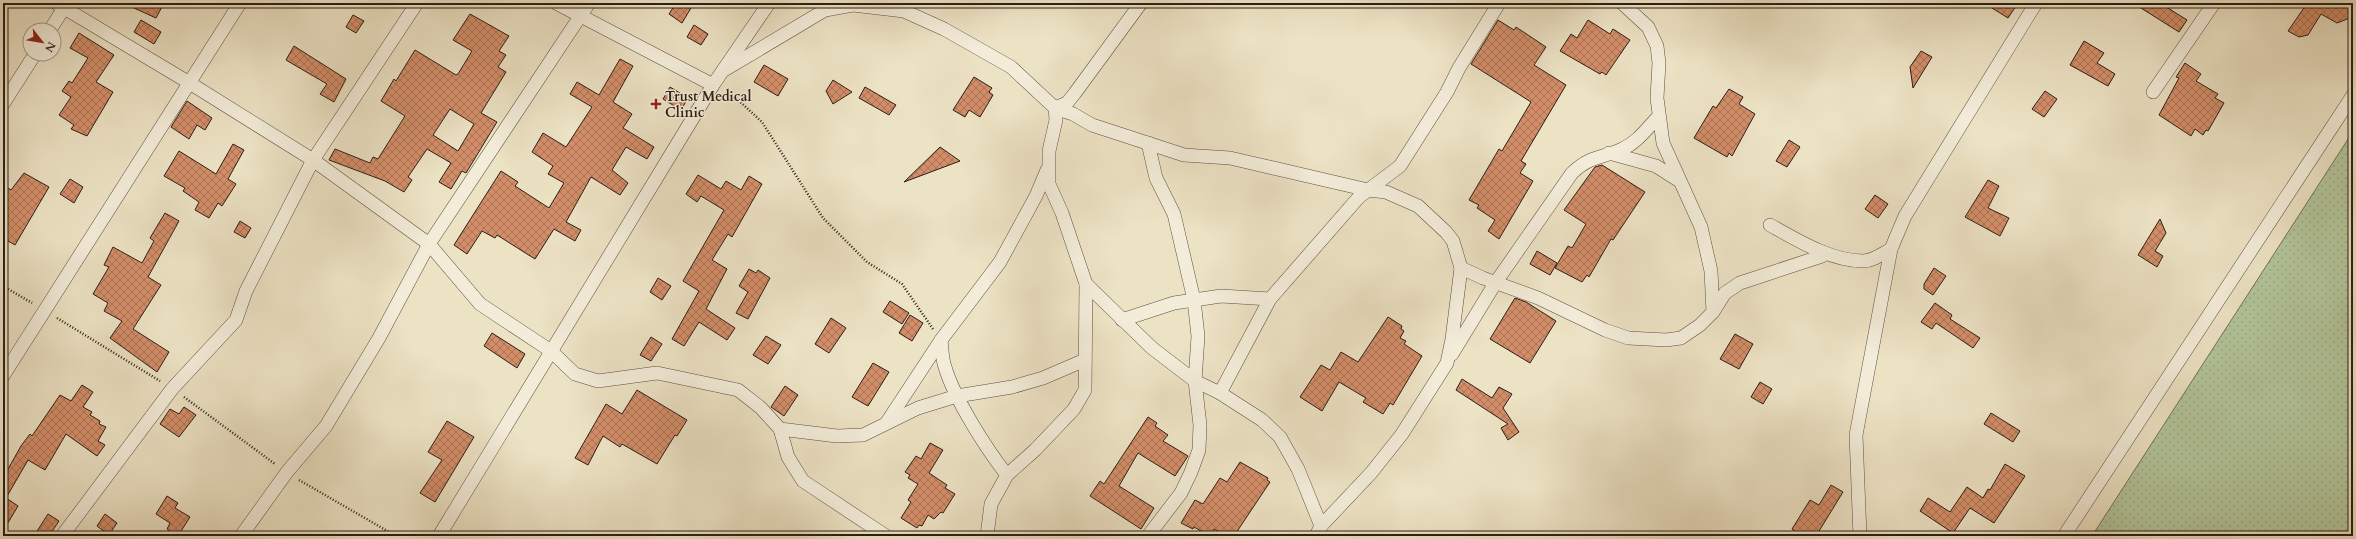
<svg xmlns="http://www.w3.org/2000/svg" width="2356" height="539" font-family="Cardo,serif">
<defs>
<pattern id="grass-dots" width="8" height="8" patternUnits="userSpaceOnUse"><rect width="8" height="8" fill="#b2c499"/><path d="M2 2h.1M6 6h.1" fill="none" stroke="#99a883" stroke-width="1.8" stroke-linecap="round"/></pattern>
<pattern id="building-cross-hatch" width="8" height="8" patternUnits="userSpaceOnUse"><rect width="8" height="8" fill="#d38e69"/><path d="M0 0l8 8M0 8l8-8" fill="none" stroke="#ab7355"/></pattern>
</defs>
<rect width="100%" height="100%" fill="#ece2c4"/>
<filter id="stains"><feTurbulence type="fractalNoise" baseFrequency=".005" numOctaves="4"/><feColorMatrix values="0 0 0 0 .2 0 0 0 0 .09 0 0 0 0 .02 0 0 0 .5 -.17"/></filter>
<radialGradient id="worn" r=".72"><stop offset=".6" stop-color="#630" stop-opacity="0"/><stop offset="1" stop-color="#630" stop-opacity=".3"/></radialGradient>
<path fill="url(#grass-dots)" stroke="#6e7157" d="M2352,133L2353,536H2092Z"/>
<g fill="url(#building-cross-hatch)" stroke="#2b1e15" fill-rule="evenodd">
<path d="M123,3H164L156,18Z"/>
<path d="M676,3H694L682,23L669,14Z"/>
<path d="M1984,3H2018L2008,18Z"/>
<path d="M2133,3H2160L2187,20L2179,32Z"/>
<path d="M2302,3H2353V12L2350,18L2337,23L2321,14L2308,35L2299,37L2288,31L2306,5Z"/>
<path d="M470,14L509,36L499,51L506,55L498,67L506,72L481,113L497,122L466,173L462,171L451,189L439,182L451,163L427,149L408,177L412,180L404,192L385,181L329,160L335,149L370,163L373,157L378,159L405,116L381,101L394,79L396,81L415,50L456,75L458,74L472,51L453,40ZM450,109L474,124L458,151L433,135Z"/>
<path d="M353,15L364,21L356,33L346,27Z"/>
<path d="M141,20L161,32L154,44L134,32Z"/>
<path d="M1498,20L1514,30L1516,27L1546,47L1534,65L1566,85L1521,161L1526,164L1520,173L1533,181L1499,239L1488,231L1495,220L1477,208L1479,205L1469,200L1499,149L1502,151L1531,102L1471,64Z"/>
<path d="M1588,20L1610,34L1613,29L1630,40L1606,75L1602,72L1600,74L1560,51L1571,34L1577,38Z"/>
<path d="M694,25L708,34L701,45L687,37Z"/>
<path d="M79,33L114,55L96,82L113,92L87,136L71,129L74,125L59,115L71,97L62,91L69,81L72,83L88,58L70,48Z"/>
<path d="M2084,41L2104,53L2097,63L2115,74L2108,86L2070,65Z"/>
<path d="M294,46L346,79L334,102L320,94L327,84L286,60Z"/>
<path d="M1921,51L1932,57L1913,88L1910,67Z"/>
<path d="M620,59L633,66L613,102L632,114L623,128L654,147L647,159L626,147L612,170L628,183L620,195L591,177L566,222L581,230L575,241L554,229L535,259L497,235L495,238L482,231L467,254L454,245L501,171L518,182L515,186L549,208L564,183L548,174L553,166L532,152L543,133L566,147L592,107L570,94L577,82L599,95Z"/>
<path d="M2185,63L2201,74L2196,81L2218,94L2215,98L2224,103L2208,131L2206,130L2203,135L2195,129L2191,136L2159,115L2179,78L2176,77Z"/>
<path d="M764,65L788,79L778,96L754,82Z"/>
<path d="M974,77L992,88L989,92L993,95L980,117L969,110L965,117L953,110Z"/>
<path d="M833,80L852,92L833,104L826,91Z"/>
<path d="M670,87L688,98L681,110L663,99Z"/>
<path d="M865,87L896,105L889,115L859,98Z"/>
<path d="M1729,89L1743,97L1739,104L1755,114L1732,156L1729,153L1727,157L1694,138L1713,106L1716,108Z"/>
<path d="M2045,91L2057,99L2044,117L2032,109Z"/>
<path d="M187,101L212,118L205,130L197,125L189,139L171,127Z"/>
<path d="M1789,140L1800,147L1787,167L1776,161Z"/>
<path d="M233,144L244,150L228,179L236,184L222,206L218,203L209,218L195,210L199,202L183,191L185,188L164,176L179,151L216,174Z"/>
<path d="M940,147L960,161L904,182Z"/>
<path d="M1602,165L1645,192L1613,240L1611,239L1589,277L1587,275L1582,282L1555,268L1568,246L1572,248L1586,224L1564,210L1595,167Z"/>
<path d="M24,173L49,187L15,245L3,238V185L11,190Z"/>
<path d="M698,175L721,189L726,181L741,190L749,176L762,184L732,237L728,234L712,260L727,269L706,309L735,328L727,340L699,322L684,346L672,339L699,291L683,281L724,210L701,196L697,202L686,194Z"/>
<path d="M70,179L83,187L74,203L60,194Z"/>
<path d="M1988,180L1999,186L1988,208L2009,218L2000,236L1965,217Z"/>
<path d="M1875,195L1888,204L1878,218L1865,209Z"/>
<path d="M165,213L179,221L148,277L161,285L133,329L169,352L157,372L110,338L122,321L104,311L108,303L93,294L109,267L104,265L113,247L142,263L154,241L150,238Z"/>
<path d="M2160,219L2166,233L2155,251L2163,256L2157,267L2138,255Z"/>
<path d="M240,221L251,228L245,238L234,232Z"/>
<path d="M1537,251L1557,263L1550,275L1530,264Z"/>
<path d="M1934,268L1946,276L1933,295L1924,289V284Z"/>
<path d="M749,269L756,273L758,270L770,278L748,319L736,313L748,292L739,286Z"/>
<path d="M658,278L671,286L662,300L650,292Z"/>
<path d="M1515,298L1526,302L1556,321L1530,363L1490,339Z"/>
<path d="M890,301L909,313L902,324L883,312Z"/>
<path d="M1935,303L1952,315L1950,319L1980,338L1973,348L1936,323L1932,329L1921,322Z"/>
<path d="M910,315L923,323L912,341L899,333Z"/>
<path d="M1388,317L1402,326L1401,329L1404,331L1400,338L1406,341L1404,344L1422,356L1393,405L1390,403L1383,414L1363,402L1366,398L1339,382L1322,411L1300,397L1321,365L1330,370L1341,352L1358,362Z"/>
<path d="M831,318L846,328L829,353L815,344Z"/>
<path d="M492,333L525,354L517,368L484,346Z"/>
<path d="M1735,334L1753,344L1739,369L1720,359Z"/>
<path d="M766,336L781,345L768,364L753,355Z"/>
<path d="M651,337L662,344L651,361L640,355Z"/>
<path d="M873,363L889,372L868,406L852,397Z"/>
<path d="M1462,379L1492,398L1499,387L1512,394L1503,408L1519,432L1508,440L1501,428L1508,424L1456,390Z"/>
<path d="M1760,382L1772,389L1763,404L1751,397Z"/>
<path d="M82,385L93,392L83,407L92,412L90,415L100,421L99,424L106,427L98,441L105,445L97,456L66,434L45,470L28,460L6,498L18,506L3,531V478L21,446L30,434L32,436L60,395L71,401Z"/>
<path d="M785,386L798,395L784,416L771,407Z"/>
<path d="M637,390L687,420L677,436L675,435L657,464L622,444L620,447L603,436L588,465L575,458L606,404L622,414Z"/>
<path d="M184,407L196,415L179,437L160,424L170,409L179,414Z"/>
<path d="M1991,413L2020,431L2013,442L1984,424Z"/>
<path d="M1148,417L1157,423L1155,426L1168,435L1163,441L1188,456L1175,476L1138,453L1119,486L1154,508L1141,529L1090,496L1100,481L1104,484Z"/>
<path d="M447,421L474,437L435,502L420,493L442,460L428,452Z"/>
<path d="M930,443L943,450L929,473L947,485L945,488L955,494L943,513L941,512L934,519L928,515L922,526L919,525L917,528L901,518L911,502L908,500L918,484L908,478L910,475L905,472L916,456L921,459Z"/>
<path d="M1240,462L1268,478L1267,480L1270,482L1234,536H1226L1214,529L1210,536L1194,527L1193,529L1181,523L1195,500L1203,504L1220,478L1227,482Z"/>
<path d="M2005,464L2025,476L1994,523L1970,508L1953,533L1920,511L1928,498L1950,512L1967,487L1983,498L1988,489L1990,490Z"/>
<path d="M1831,485L1843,492L1816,536H1802L1792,529L1810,500L1819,505Z"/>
<path d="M167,496L178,503L175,508L190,517L178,536L167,529L170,523L156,514Z"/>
<path d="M48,514L59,521L49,536H34Z"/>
<path d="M105,514L117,523L109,535L97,526Z"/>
</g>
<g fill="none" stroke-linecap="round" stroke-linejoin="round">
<g stroke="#5b4f41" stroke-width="14">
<g id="minor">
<path d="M56,3L188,82L313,160L429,244L480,304L551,351L575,374L598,381L657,373L738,390L761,408L780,429L788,457L803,481L886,536"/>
<path d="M556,3L713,85"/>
<path d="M1622,3L1648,27L1657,46L1659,63L1657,98L1663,143L1701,227L1711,271L1713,312"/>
<path d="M50,30L67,3"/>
<path d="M726,69L825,10L853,5L904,11L944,29L1011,67L1055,108L1056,120L1049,151V184L1062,213L1086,284L1085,390L1074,409L1035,450L1007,475L991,504L987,536"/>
<path d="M2153,92L2214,3"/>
<path d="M3,104L35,54"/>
<path d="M1055,108L1073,114L1092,125L1184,155L1230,158L1368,190L1386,192L1418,206L1446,232L1453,241L1461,268L1452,339L1447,363L1402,434L1371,473L1321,526"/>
<path d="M1055,108L1067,103L1075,93L1141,3"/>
<path d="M1609,153L1656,166L1678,180"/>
<path d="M1770,225C1797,240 1831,261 1863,261C1873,261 1882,254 1891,249"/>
<path d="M1461,268L1483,278L1538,298L1605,330L1628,338L1666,340L1681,338L1700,325L1713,312L1725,293L1740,283L1822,256"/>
<path d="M1086,284L1152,348L1195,381L1220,393L1262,420L1280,437L1298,469L1321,526L1316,536"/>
<path d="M1122,320L1174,303L1221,296L1270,299"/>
<path d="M1452,354L1496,282L1572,173C1591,155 1601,159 1622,149C1637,143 1648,127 1659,116"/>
<path d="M3,376L240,3"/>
<path d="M1220,393L1270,299L1359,197L1400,166L1447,92L1459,68L1499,3"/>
<path d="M887,422L941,340"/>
<path d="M780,429L837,436L863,435L918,408L957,396L1012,387L1043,378L1085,360"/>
<path d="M1007,475C987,450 954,398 945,367C942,359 942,348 941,340L1000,262L1036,196L1047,170"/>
<path d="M62,536L172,389L236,320L246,291L313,160L417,3"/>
<path d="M241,536L287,472L326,426L379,338L429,244L589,3"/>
<path d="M439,536L713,85L769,3"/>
<path d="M1148,536L1181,493L1191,472L1199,450L1200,425L1195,381L1198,336L1194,300L1174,214L1156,178L1148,143"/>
<path d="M1860,536L1856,435L1891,249L1905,216L2036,3"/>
<path d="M2064,536L2353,95"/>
</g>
</g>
<g stroke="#2b1e15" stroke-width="2.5" stroke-dasharray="1 2" stroke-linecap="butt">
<path d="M726,92L736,98L762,122L823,218L867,262L902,284L933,329"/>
<path d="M3,286L32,303"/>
<path d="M57,318L160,381"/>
<path d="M184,397L275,464"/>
<path d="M299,480L396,536"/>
</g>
<use href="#minor" stroke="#f3ecd9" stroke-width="13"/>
</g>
<path fill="#8f2418" stroke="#f3ecd9" stroke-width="1.5" d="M654 98h4v4h4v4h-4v4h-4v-4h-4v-4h4z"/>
<g text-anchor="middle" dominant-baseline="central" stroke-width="3" stroke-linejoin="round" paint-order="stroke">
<g font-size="14" font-weight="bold" fill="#2b1e15" stroke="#f3ecd9" text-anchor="start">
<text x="665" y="96">Trust Medical<tspan x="665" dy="16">Clinic</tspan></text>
</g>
</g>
<rect width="2356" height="539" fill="none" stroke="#ece2c4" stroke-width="16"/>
<rect x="4" y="4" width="2348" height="531" fill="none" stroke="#2b1e15" stroke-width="2"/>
<rect x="8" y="8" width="2340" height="523" fill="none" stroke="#2b1e15"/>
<g transform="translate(42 42) rotate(121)"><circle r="19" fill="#f3ecd9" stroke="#a39a8b"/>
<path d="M0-3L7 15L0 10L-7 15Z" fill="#8f2418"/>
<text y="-6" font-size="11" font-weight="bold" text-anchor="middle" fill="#2b1e15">N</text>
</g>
<rect width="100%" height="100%" filter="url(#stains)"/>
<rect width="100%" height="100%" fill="url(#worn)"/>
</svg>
